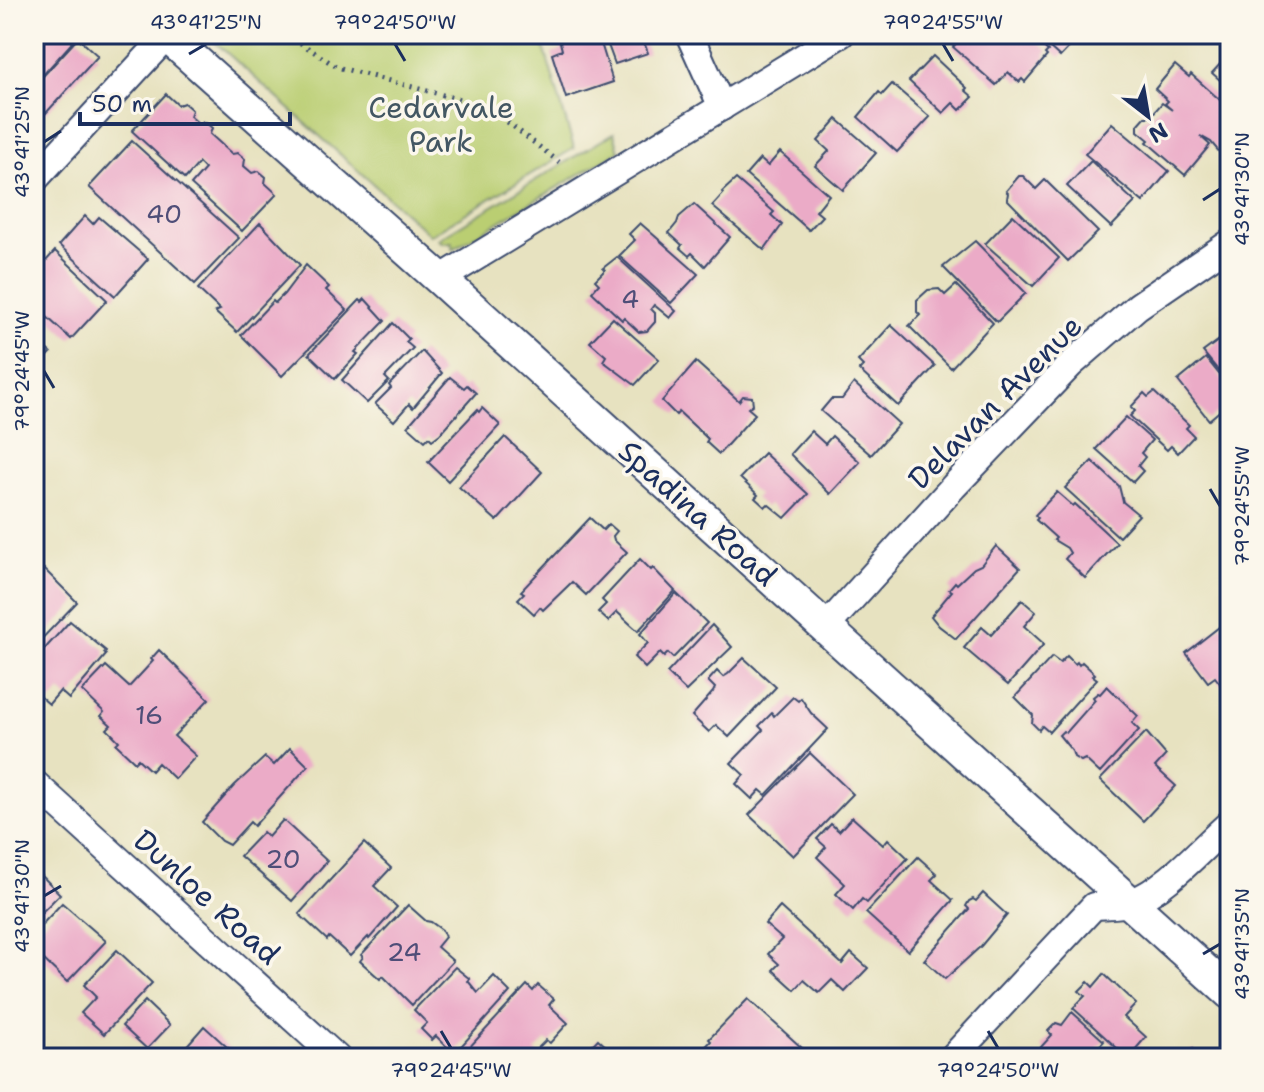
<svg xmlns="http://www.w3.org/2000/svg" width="1264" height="1092" font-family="'Shantell Sans',sans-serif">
<rect width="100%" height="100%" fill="#fbf7ec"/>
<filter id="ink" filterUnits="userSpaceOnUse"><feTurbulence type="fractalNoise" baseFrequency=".0125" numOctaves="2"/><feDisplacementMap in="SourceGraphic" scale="16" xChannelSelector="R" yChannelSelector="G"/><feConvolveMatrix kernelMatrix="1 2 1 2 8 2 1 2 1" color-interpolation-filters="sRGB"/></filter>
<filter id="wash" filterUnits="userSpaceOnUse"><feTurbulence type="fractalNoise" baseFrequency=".006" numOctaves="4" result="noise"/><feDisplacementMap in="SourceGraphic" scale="32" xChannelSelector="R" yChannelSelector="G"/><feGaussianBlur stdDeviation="1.8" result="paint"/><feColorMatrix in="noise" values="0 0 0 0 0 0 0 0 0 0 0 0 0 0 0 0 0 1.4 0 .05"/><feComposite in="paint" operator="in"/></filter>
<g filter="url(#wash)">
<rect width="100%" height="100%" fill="#e7e2c0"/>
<g fill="#bace72" stroke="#6a7e68" stroke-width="2">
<path d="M206,34H540L574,148L430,235Z"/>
<path d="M614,133L619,151L453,249L452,242L443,243L438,239Z"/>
</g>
<g id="blocks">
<g fill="#ebabc7">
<path d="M39,34L78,36L42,76L34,68V40Z"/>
<path d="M558,34H595L597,41L600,40L613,82L566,98L552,54L562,50Z"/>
<path d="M604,34H641L648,53L615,64Z"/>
<path d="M964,34H1029L1048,51L1045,54L1047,56L1025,82L1022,79L1019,82L1008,72L996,85L953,47Z"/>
<path d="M1035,34H1074L1078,38L1060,57Z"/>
<path d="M78,38L98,56L46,113L34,102V86Z"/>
<path d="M1230,53V89L1212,73Z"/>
<path d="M933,56L967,88L965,90L973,97L960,110L953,103L943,113L909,81Z"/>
<path d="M1175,65L1189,77L1191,74L1230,109V142L1220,153L1211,142L1200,136L1210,145L1185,175L1147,142L1149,140L1138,131V125L1145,117H1150L1162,103L1172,110L1165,104L1168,101L1155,89Z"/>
<path d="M892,84L930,117L897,152L858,117L879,92L882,95Z"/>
<path d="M166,94L178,105L184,103L192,110L190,116L198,123L205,122L212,128L210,134L232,154L238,153L245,159L244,166L252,173L259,171L266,177L265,183L277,194L242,231L191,185L205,169L199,163L185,179L132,131Z"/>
<path d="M837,119L876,153L843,190L815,166L829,151L818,141Z"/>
<path d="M1112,123L1169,171L1143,202L1085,154Z"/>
<path d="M132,141L239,238L195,284L89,187Z"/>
<path d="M780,152L829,195L816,211L822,216L809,230L746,175L760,159L768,166Z"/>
<path d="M1091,161L1135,202L1111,227L1067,186Z"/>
<path d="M1019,176H1023L1036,189L1045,180L1098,232L1068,261L1007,199L1008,193L1006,191Z"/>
<path d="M736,179L774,212L771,215L782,225L764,250L712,206L723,194L722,192Z"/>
<path d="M694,204L730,237L705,266L692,253L689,256L680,248L682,245L669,233L677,223L679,217Z"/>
<path d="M1013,215L1059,258L1033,286L985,244Z"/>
<path d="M85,216L93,224L99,217L148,259L115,296L59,245Z"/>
<path d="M260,223L300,265L237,332L215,312L220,310L198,289Z"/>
<path d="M640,223L698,274L671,303L619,256L635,240L629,234Z"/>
<path d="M975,241L1026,293L997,322L943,267Z"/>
<path d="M55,251L107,300L71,339L34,305V274Z"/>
<path d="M617,257L676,311L670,318L654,305L651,309L655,313V322L647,331L639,332L624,318L622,320L592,292L599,284L595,280L605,270L603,268Z"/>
<path d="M306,265L329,287L326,290L347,310L282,376L241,335L273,301L275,303L284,294Z"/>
<path d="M956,285L993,323L951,368L909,326L920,315L917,312V300L928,290L939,289L945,295Z"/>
<path d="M365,299L385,321L355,352L358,354L335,379L309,354L360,300L362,302Z"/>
<path d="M613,318L659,359L635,385L603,361L606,356L590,342Z"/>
<path d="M393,323L409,339L406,342L413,348L385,377L389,381L367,403L342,380Z"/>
<path d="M891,325L935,366L898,406L859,370L863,366L858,361Z"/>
<path d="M1230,332V385L1203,352Z"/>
<path d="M34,338L51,353L34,371Z"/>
<path d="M422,351L442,373L413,408L409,404L394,421L375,404L391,388L389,385Z"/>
<path d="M1206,358L1230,388V402L1209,420L1178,381Z"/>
<path d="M696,362L739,401L743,396L752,397L753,404L748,408L755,414L719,454L706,442L708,439L679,412L676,415L662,401Z"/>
<path d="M450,377L464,388L467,385L476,393L440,434L432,440L429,437L425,441L408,426Z"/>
<path d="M854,383L899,424L871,455L821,411L831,399H842Z"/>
<path d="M1154,392L1189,425L1186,428L1194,436L1178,453L1171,446L1167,450L1130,416L1135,411L1131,407L1144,393L1148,397Z"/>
<path d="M482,408L500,425L448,481L428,462L477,410L479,412Z"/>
<path d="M1126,417L1152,440L1141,453L1145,457L1138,466L1143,471L1133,482L1096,449Z"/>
<path d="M811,431L825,444L832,436L860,462L830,494L790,454Z"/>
<path d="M505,437L542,472L497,521L459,487Z"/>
<path d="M764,453L808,494L785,518L768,504L765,507L755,498L758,495L740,478Z"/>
<path d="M1092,461L1119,486L1123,502L1139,515L1119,537L1065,488Z"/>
<path d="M1057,492L1073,506L1075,504L1117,543L1085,578L1065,559L1070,553L1067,548L1054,540L1056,538L1036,520L1038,518L1035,515Z"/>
<path d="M590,518L603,530L609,524L617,531L613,536L614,540L627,552L586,595L572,582L543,610L540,607L534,614L518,599L524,593L521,591Z"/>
<path d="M996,546L1020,568L956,639L939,626L931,616L952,591L949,589L955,582L957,584L974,568L981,565Z"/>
<path d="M640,559L651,570L653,568L675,591L638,631L617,612L608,621L598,612L606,604L602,600Z"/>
<path d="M44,569L77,602L34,647V570L39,575Z"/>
<path d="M676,593L707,623L673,658L668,653L664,657L660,653L645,668L634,657L648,643L640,634Z"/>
<path d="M1022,600L1036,612L1024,626L1044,644L1008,685L964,648L982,627L991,635Z"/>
<path d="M70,621L106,651L104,653L106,655L69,699L60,691L49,704L34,691V666L43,655L41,653Z"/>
<path d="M1223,624L1230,633V696L1215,677L1208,682L1186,653Z"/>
<path d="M712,625L732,647L686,691L667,673Z"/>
<path d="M159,650L209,699L174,736L196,756L175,779L158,763L151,771L138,759L135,762L116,744L119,741L107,729L111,725L101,716L104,712L82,691L106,666L129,687L153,661L151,659Z"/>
<path d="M1067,656L1075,664L1077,662L1079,665L1082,662L1095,674L1093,676L1097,679L1049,732L1042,726L1039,730L1032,723L1033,715L1015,697L1052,657L1060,663Z"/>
<path d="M744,658L776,687L729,737L716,725L709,732L692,716L713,692L715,688L708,681L717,671L723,677L728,674Z"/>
<path d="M1107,686L1138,716L1132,723L1139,730L1100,773L1085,759L1081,761L1074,757L1072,751L1059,735L1063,731L1066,733L1095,700L1093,697L1098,693L1100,694Z"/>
<path d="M793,697L798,701L801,698L811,713L828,729L766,795L760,790L752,799L736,784L744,775L731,763L763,730L759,726L772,713L774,716Z"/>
<path d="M1146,732L1166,755L1155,767L1176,786L1143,821L1100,780Z"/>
<path d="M290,748L308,766L254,826L250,822L229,845L221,841L202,822L234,786L265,757L274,765Z"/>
<path d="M810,753L853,794L793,856L749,815Z"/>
<path d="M852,817L883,845L888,839L908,858L867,903L862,899L853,910L836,894L845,884L817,857L826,847L817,839L831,824L839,831Z"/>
<path d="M283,820L327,861L292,901L240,856L263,832L268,837Z"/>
<path d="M364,843L391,868L374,886L397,907L369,939L368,937L350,956L329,937L327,940L299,914Z"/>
<path d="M918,857L937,874L931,880L953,900L908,951L866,913Z"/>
<path d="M34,876L38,880L42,876L60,894L34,920Z"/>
<path d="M983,893L1007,915L981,946L945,979L924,960L969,909L966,906L969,901L973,899L976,901Z"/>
<path d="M62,903L106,941L67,982L42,958L34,966V933Z"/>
<path d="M408,905L426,921L431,922L442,930L445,937L437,947L453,961L412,1005L383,976L380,979L360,961L363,957L361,955Z"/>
<path d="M780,907L842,964L851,953L868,968L845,992L832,980L819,993L804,980L795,990L773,970L779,964L768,954L782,939L765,924Z"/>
<path d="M117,950L152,983L104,1034L81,1013L96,997L84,985Z"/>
<path d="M455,967L470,979L468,981L478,993L494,976L510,992L454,1054L436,1036L432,1040L421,1029L427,1023L414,1010Z"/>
<path d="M1104,974L1136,1004L1124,1017L1146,1037L1128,1058L1073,1008L1085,996L1079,991L1088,982L1093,987Z"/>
<path d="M527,985L533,991L538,985L554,999L549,1005L568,1023L550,1043L546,1040L535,1051L539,1055L536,1058H474L466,1051Z"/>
<path d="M748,999L813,1058H695L711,1041L709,1039Z"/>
<path d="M145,1001L170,1025L147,1049L122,1026Z"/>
<path d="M1072,1012L1104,1041L1089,1058H1052L1041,1047L1052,1035L1048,1031L1056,1023L1062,1025Z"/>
<path d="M204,1026L239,1058H197L189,1051L187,1054L183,1050Z"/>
<path d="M598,1039L619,1058H580Z"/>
<path d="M1193,1049L1203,1058H1184Z"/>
</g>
</g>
</g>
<g filter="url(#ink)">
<use href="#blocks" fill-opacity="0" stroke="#3a4a6d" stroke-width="2"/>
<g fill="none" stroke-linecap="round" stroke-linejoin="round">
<g stroke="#3a4a6d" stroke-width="30">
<g id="minor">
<path d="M689,34L722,107"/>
<path d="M34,180L167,36"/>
<path d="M440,279L841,34"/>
<path d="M825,628L954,486L1070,365L1138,306L1230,243"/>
<path d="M34,783L337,1058"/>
<path d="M952,1058L1094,906C1106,905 1121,906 1132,902C1168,888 1201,848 1230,823"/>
</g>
</g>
<g stroke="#3a4a6d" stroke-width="36">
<path id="tertiary" d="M165,34L440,279L1230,993"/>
</g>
<g stroke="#3a4a6d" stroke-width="5" stroke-dasharray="2 6" stroke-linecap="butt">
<path d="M287,34L337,67L469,102L497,114L559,162"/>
<path d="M214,39L228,34"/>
</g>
<use href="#minor" stroke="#fff" stroke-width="26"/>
<use href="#tertiary" stroke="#fff" stroke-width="32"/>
</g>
</g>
<path fill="none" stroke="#1b2f5e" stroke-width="3" d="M395,44L405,61M943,44L953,61M189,54L206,44M44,142L61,131M1203,200L1220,189M44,371L54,388M1210,489L1220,506M44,896L61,886M1203,954L1220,944M441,1031L451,1048M988,1031L998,1048"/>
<g text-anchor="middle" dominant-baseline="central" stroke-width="7" stroke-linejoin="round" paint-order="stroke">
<g font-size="26" fill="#4f4e78">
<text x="164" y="213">40</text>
<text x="630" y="298">4</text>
<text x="149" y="714">16</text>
<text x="283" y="858">20</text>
<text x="404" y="951">24</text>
</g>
<g font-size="30" fill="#435763" stroke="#fbf7ec">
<text x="441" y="107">Cedarvale<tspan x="441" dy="34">Park</tspan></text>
</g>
<g font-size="30" fill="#1b2f5e" stroke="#fbf7ec">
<text transform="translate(995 402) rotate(-45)">Delavan Avenue</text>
<text transform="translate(698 513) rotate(42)">Spadina Road</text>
<text transform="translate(207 897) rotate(42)">Dunloe Road</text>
</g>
</g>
<rect width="1264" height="1092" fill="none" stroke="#fbf7ec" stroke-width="88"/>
<g transform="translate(1148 116) rotate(149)" stroke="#fbf7ec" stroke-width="6" paint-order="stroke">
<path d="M0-6L14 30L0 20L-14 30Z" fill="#1b2f5e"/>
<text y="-12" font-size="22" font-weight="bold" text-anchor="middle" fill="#1b2f5e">N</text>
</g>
<path d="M80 112v12h210v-12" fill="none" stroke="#1b2f5e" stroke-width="4"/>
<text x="92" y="112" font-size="24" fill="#1b2f5e" stroke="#fbf7ec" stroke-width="6" paint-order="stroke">50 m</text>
<rect x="44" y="44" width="1176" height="1004" fill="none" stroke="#1b2f5e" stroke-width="3"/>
<g font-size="20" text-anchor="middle" fill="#1b2f5e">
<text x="206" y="29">43°41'25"N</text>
<text x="395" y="29">79°24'50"W</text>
<text x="943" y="29">79°24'55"W</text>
<text transform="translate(22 142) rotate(-90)" y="7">43°41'25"N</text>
<text transform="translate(1242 189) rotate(-90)" y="7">43°41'30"N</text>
<text transform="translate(22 371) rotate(-90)" y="7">79°24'45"W</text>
<text transform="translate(1242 506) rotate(-90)" y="7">79°24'55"W</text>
<text transform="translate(22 896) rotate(-90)" y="7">43°41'30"N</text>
<text transform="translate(1242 944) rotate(-90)" y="7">43°41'35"N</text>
<text x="451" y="1077">79°24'45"W</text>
<text x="998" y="1077">79°24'50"W</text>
</g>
</svg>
